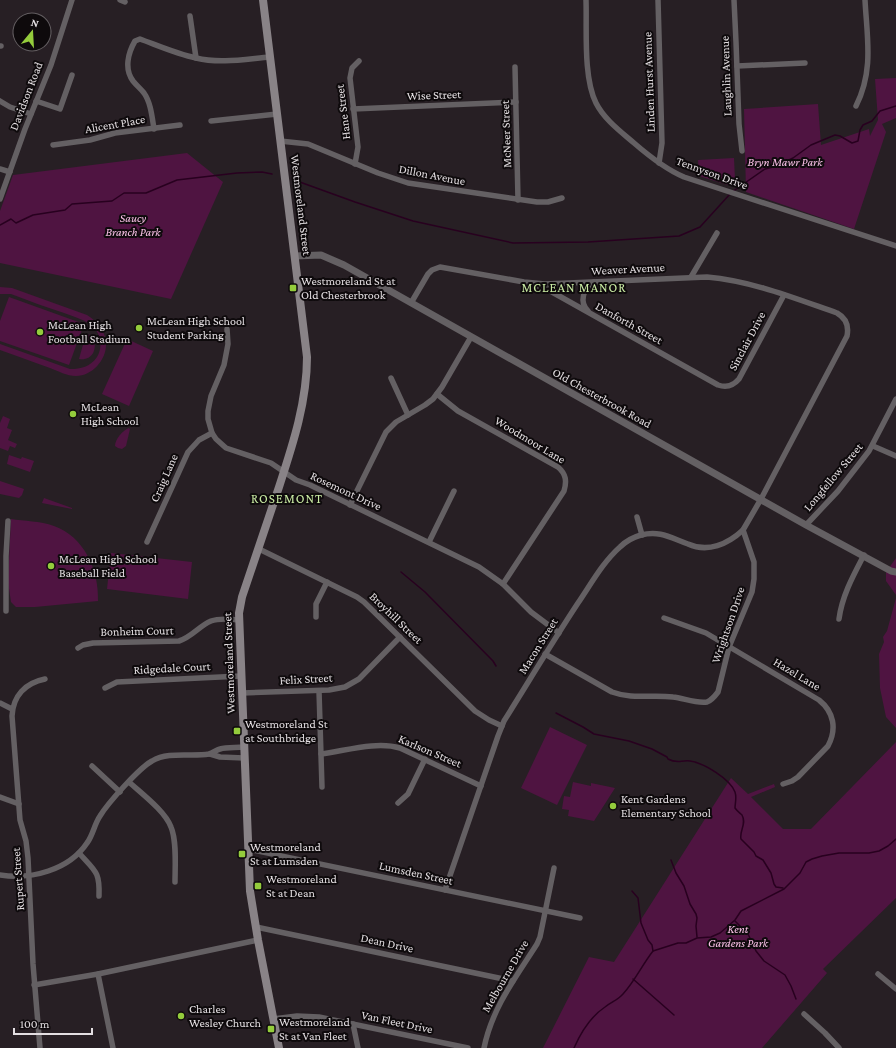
<svg xmlns="http://www.w3.org/2000/svg" width="896" height="1048" font-family="'Crimson Pro',serif">
<rect width="100%" height="100%" fill="#271f24"/>
<g fill="#4f1441">
<path d="M896,78V118L882,124L886,132L854,229L746,192L744,109L818,104L821,145L869,129L870,136L878,120L875,79Z"/>
<path d="M187,153L223,182L171,299L0,263V211L13,175Z"/>
<path d="M734,158L735,180L732,184L728,185L699,176L698,160Z"/>
<path d="M0,287L12,288L87,315C98,322 106,331 106,345C106,360 92,376 76,376C67,376 58,371 50,368C33,362 17,356 0,350V344L70,369C81,369 90,367 97,357C104,346 100,331 90,324C82,319 72,316 64,313C46,307 29,301 11,294H0Z"/>
<path d="M9,297L84,324L69,365L0,341V321Z"/>
<path d="M86,334L90,335L94,340C97,351 91,361 79,359Z"/>
<path d="M127,339L153,351L129,406L102,394Z"/>
<path d="M3,416L10,419L7,428L12,430L8,440L17,444L15,448L10,446L8,451L0,448V423Z"/>
<path d="M129,428L130,429L126,446L122,449L118,448L115,446C115,439 123,430 129,428Z"/>
<path d="M9,455L21,459L22,457L34,461L30,472L7,464Z"/>
<path d="M0,481L24,489L22,495L19,498L0,494Z"/>
<path d="M44,498L72,508V509L42,503Z"/>
<path d="M11,519C24,521 40,521 54,526C84,537 99,569 98,601L35,607H16L11,602L8,582Z"/>
<path d="M111,553L192,562L188,599L107,589Z"/>
<path d="M896,558V595L886,581V572Z"/>
<path d="M896,598V728L886,717L880,688L879,654L884,642L883,637L887,631Z"/>
<path d="M550,727L587,745L557,805L521,788Z"/>
<path d="M896,742V898L823,969L827,973L762,1048H543L589,957L614,962L731,778L748,794L774,784L775,787L751,797L783,829H811Z"/>
<path d="M573,782L591,786V783L615,788L594,821L568,816L569,810L562,809L564,796L570,797Z"/>
</g>
<g fill="none" stroke-linecap="round" stroke-linejoin="round">
<g stroke="#28001f" stroke-width="1.5">
<path d="M297,181L355,202L413,221L513,243L588,242L679,236L700,227L730,194"/>
<path d="M732,192L765,169L777,166L793,158L811,145L835,135L840,136L852,143L858,141L860,130L863,125L872,121L880,111L896,106"/>
<path d="M0,225L11,219L16,223L33,215L65,210L72,204L112,201L124,193H146L177,180L237,173L262,172L272,174"/>
<path d="M401,572L425,592L493,661L496,666"/>
<path d="M556,713L583,727L594,734L629,741L652,749L667,757L668,759C677,764 681,760 690,761C704,763 730,779 735,792C737,798 735,803 735,808C737,811 740,813 742,815C747,824 739,831 741,839L754,852L756,856L763,860L771,873L774,884L776,887L783,888"/>
<path d="M671,860L676,873L684,886L690,904L696,914L697,918L696,926L697,937"/>
<path d="M632,891L638,898L641,923L648,940L652,945L653,951"/>
<path d="M735,921L748,934L756,951L764,961L785,975L791,986L796,999"/>
<path d="M633,979L674,1015"/>
<path d="M574,1048C581,1032 590,1017 605,1007C611,1002 618,1000 623,994C635,981 642,965 653,951L678,943H686L697,938L711,937L720,933L735,920L741,911L784,889L800,873L806,862L812,859L822,856L839,853H869L879,851L888,846L896,839"/>
</g>
<g stroke="#646063" stroke-width="5.5">
<path d="M120,0L125,2"/>
<path d="M586,0C587,29 583,77 596,103C604,119 620,131 634,143C649,156 665,169 684,177L896,246"/>
<path d="M658,0L662,143L659,163"/>
<path d="M734,0L736,42L739,124L742,151"/>
<path d="M190,16L196,58"/>
<path d="M0,46H1"/>
<path d="M737,66L805,63"/>
<path d="M515,67L518,200"/>
<path d="M0,101L10,107L31,114"/>
<path d="M36,101L60,109L72,75"/>
<path d="M856,106C874,70 867,38 865,0"/>
<path d="M353,109L516,102"/>
<path d="M211,121L277,114"/>
<path d="M154,129C152,117 151,103 144,93C141,89 137,86 133,81C124,69 128,53 135,41L140,39C159,46 177,54 196,58C220,64 246,59 270,57"/>
<path d="M280,141L308,144L378,173L408,183L537,202H548L562,198"/>
<path d="M53,145L90,140L115,133L180,125"/>
<path d="M355,164L358,147L350,78L352,68L359,61"/>
<path d="M0,169L10,172"/>
<path d="M0,199L25,129L51,65L72,0"/>
<path d="M691,277L717,233"/>
<path d="M534,285L552,292L718,385C727,388 733,386 739,379L784,295"/>
<path d="M411,303L428,274L432,270L440,267L524,282L545,284L707,277C752,281 794,298 837,313C846,318 849,326 847,336L761,499L743,530L754,562V579L752,592L729,647L718,692C715,696 712,700 707,702C697,704 683,698 673,697C650,694 634,700 612,692L545,654"/>
<path d="M588,311C579,302 583,288 594,282"/>
<path d="M227,329L228,344L224,365L211,396L208,411V419L212,433L216,439L226,448L271,463L296,480L310,485L479,567L503,584L531,612L559,633"/>
<path d="M391,378L408,415"/>
<path d="M437,394L458,411L558,467C566,474 567,481 564,491L503,584"/>
<path d="M873,446L896,456"/>
<path d="M350,505L386,432L396,422L425,405L433,399L442,387L471,337"/>
<path d="M637,517L642,535"/>
<path d="M806,525L838,491L869,451L896,399"/>
<path d="M147,542L188,452L199,440L212,433"/>
<path d="M429,542L454,491"/>
<path d="M259,549L357,597L364,602L475,711L489,720L502,726"/>
<path d="M6,611V556L8,521"/>
<path d="M316,617V604L327,582"/>
<path d="M664,618L706,633L819,700C834,712 837,729 828,746L798,777L792,781L783,784"/>
<path d="M839,619C842,596 853,576 864,555"/>
<path d="M78,648L83,645L93,643L179,641C192,637 199,626 211,621C219,618 230,619 239,620"/>
<path d="M105,688L117,682L241,676"/>
<path d="M319,691L322,787"/>
<path d="M242,693L329,690L345,687L359,679L400,637"/>
<path d="M0,703L12,709"/>
<path d="M210,754L220,757L244,758"/>
<path d="M321,754C345,751 376,741 400,748L481,786"/>
<path d="M92,766L120,792"/>
<path d="M129,782C142,794 165,811 171,827C177,841 175,867 175,882"/>
<path d="M0,797L19,804"/>
<path d="M398,803L408,794L425,759"/>
<path d="M248,849L580,918"/>
<path d="M79,853C95,871 100,871 99,896"/>
<path d="M0,875C31,880 69,870 87,843C93,835 94,825 100,816C108,803 139,768 152,761C169,751 190,757 209,754C213,753 216,750 220,749C227,747 236,748 244,747"/>
<path d="M445,890L498,736L504,721C529,681 553,641 578,603C591,584 603,562 620,547C626,541 634,537 641,535C660,530 671,538 688,544C708,553 728,544 743,530"/>
<path d="M256,927L513,981"/>
<path d="M98,974L113,1048"/>
<path d="M878,974L896,989"/>
<path d="M34,985L98,974L258,940"/>
<path d="M804,1014L825,1033L839,1048"/>
<path d="M273,1019L297,1016L319,1017L468,1048"/>
<path d="M353,1024L358,1048"/>
<path d="M40,1048L33,964L28,858L26,841L20,820L12,716C13,696 25,683 45,679"/>
<path d="M484,1048C492,1008 516,977 537,944L540,937L554,868"/>
</g>
<path stroke="#646063" stroke-width="7" d="M295,256L321,255L344,265L806,525L891,571L896,572"/>
<path stroke="#898387" stroke-width="8" d="M263,0L307,357C307,403 292,447 278,490C266,526 254,562 242,597L239,613L250,891L258,940L279,1048"/>
</g>
<g fill="#94cc3c" stroke="#0e0a0c" stroke-width="1.5">
<rect x="289" y="284" width="8" height="8" rx="2"/>
<circle cx="139" cy="328" r="4"/>
<circle cx="40" cy="332" r="4"/>
<circle cx="73" cy="414" r="4"/>
<circle cx="51" cy="566" r="4"/>
<rect x="233" y="727" width="8" height="8" rx="2"/>
<circle cx="613" cy="806" r="4"/>
<rect x="238" y="850" width="8" height="8" rx="2"/>
<rect x="254" y="882" width="8" height="8" rx="2"/>
<circle cx="181" cy="1016" r="4"/>
<rect x="267" y="1025" width="8" height="8" rx="2"/>
</g>
<g text-anchor="middle" dominant-baseline="central" stroke-width="4" stroke-linejoin="round" paint-order="stroke">
<g font-size="12" fill="#e4dfe2" stroke="#0e0a0c">
<text transform="translate(726 76) rotate(-92)">Laughlin Avenue</text>
<text transform="translate(649 82) rotate(-92)">Linden Hurst Avenue</text>
<text transform="translate(434 95) rotate(-2)">Wise Street</text>
<text transform="translate(26 96) rotate(-69)">Davidson Road</text>
<text transform="translate(343 112) rotate(-97)">Hane Street</text>
<text transform="translate(115 124) rotate(-10)">Alicent Place</text>
<text transform="translate(506 134) rotate(-92)">McNeer Street</text>
<text transform="translate(712 173) rotate(20)">Tennyson Drive</text>
<text transform="translate(432 175) rotate(11)">Dillon Avenue</text>
<text transform="translate(301 205) rotate(83)">Westmoreland Street</text>
<text transform="translate(628 269) rotate(-3)">Weaver Avenue</text>
<text transform="translate(629 323) rotate(29)">Danforth Street</text>
<text transform="translate(747 341) rotate(-62)">Sinclair Drive</text>
<text transform="translate(602 398) rotate(29)">Old Chesterbrook Road</text>
<text transform="translate(530 440) rotate(31)">Woodmoor Lane</text>
<text transform="translate(833 477) rotate(-50)">Longfellow Street</text>
<text transform="translate(164 478) rotate(-66)">Craig Lane</text>
<text transform="translate(346 491) rotate(25)">Rosemont Drive</text>
<text transform="translate(396 618) rotate(44)">Broyhill Street</text>
<text transform="translate(728 625) rotate(-71)">Wrightson Drive</text>
<text transform="translate(137 631) rotate(-1)">Bonheim Court</text>
<text transform="translate(538 646) rotate(-58)">Macon Street</text>
<text transform="translate(229 663) rotate(-92)">Westmoreland Street</text>
<text transform="translate(172 668) rotate(-3)">Ridgedale Court</text>
<text transform="translate(797 674) rotate(31)">Hazel Lane</text>
<text transform="translate(306 679) rotate(-3)">Felix Street</text>
<text transform="translate(430 751) rotate(23)">Karlson Street</text>
<text transform="translate(416 873) rotate(12)">Lumsden Street</text>
<text transform="translate(18 879) rotate(-94)">Rupert Street</text>
<text transform="translate(387 943) rotate(12)">Dean Drive</text>
<text transform="translate(505 976) rotate(-60)">Melbourne Drive</text>
<text transform="translate(397 1022) rotate(12)">Van Fleet Drive</text>
</g>
<g font-size="12" font-style="italic" fill="#fbc1e8" stroke="#0e0a0c">
<text x="785" y="162">Bryn Mawr Park</text>
<text x="133" y="218">Saucy<tspan x="133" dy="14">Branch Park</tspan></text>
<text x="738" y="929">Kent<tspan x="738" dy="14">Gardens Park</tspan></text>
</g>
<g font-size="12" fill="#e4dfe2" stroke="#0e0a0c" text-anchor="start">
<text x="301" y="281">Westmoreland St at<tspan x="301" dy="14">Old Chesterbrook</tspan></text>
<text x="147" y="321">McLean High School<tspan x="147" dy="14">Student Parking</tspan></text>
<text x="48" y="325">McLean High<tspan x="48" dy="14">Football Stadium</tspan></text>
<text x="81" y="407">McLean<tspan x="81" dy="14">High School</tspan></text>
<text x="59" y="559">McLean High School<tspan x="59" dy="14">Baseball Field</tspan></text>
<text x="245" y="724">Westmoreland St<tspan x="245" dy="14">at Southbridge</tspan></text>
<text x="621" y="799">Kent Gardens<tspan x="621" dy="14">Elementary School</tspan></text>
<text x="250" y="847">Westmoreland<tspan x="250" dy="14">St at Lumsden</tspan></text>
<text x="266" y="879">Westmoreland<tspan x="266" dy="14">St at Dean</tspan></text>
<text x="189" y="1009">Charles<tspan x="189" dy="14">Wesley Church</tspan></text>
<text x="279" y="1022">Westmoreland<tspan x="279" dy="14">St at Van Fleet</tspan></text>
</g>
<g font-size="13" letter-spacing="1" fill="#c9eba3" stroke="#0e0a0c">
<text x="574" y="287">MCLEAN MANOR</text>
<text x="287" y="498">ROSEMONT</text>
</g>
</g>
<g transform="translate(32 32) rotate(18)"><circle r="19" fill="#0e0a0c" stroke="#645f62"/>
<path d="M0-3L7 15L0 10L-7 15Z" fill="#94cc3c"/>
<text y="-6" font-size="11" font-weight="bold" text-anchor="middle" fill="#e4dfe2">N</text>
</g>
<path d="M14 1028v6h78v-6" fill="none" stroke="#e4dfe2" stroke-width="2"/>
<text x="20" y="1028" font-size="12" fill="#e4dfe2" stroke="#0e0a0c" stroke-width="3" paint-order="stroke">100 m</text>
</svg>
